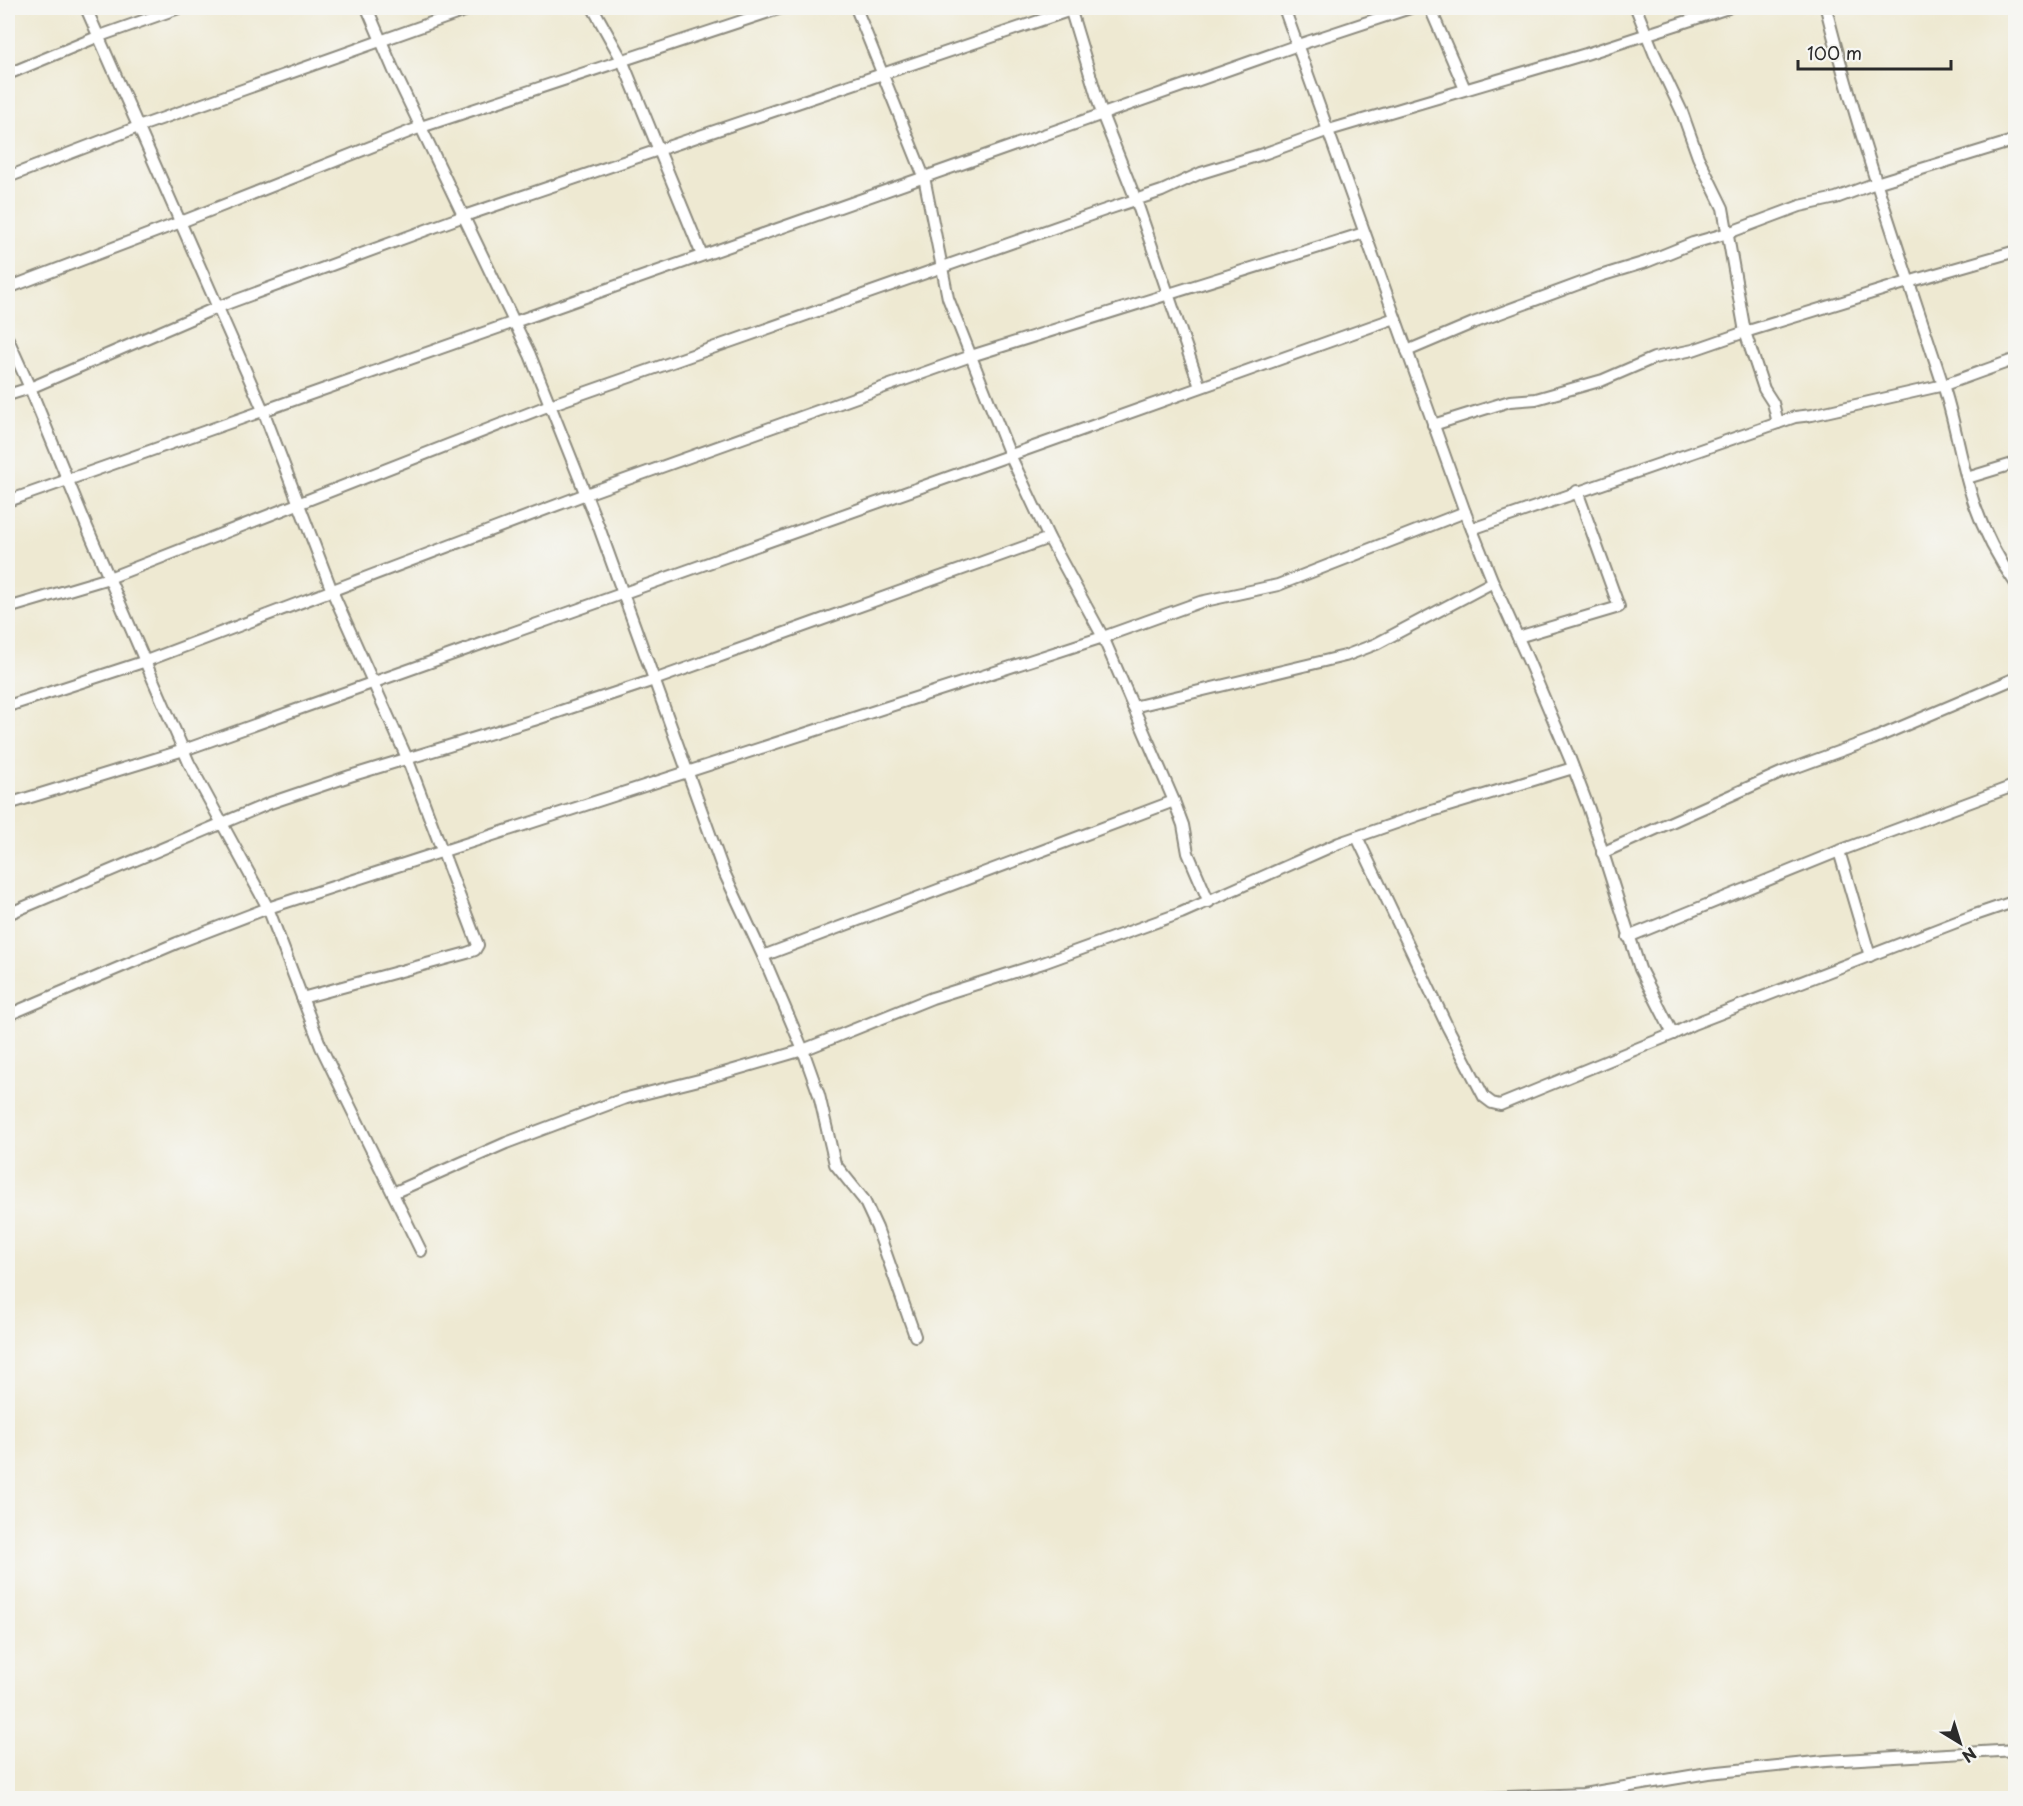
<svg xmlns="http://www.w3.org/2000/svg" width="2023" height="1806" font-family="'Playpen Sans',sans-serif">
<rect width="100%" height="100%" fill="#f6f6f2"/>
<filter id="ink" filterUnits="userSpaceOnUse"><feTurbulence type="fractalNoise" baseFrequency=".0167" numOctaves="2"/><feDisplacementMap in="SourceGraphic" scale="12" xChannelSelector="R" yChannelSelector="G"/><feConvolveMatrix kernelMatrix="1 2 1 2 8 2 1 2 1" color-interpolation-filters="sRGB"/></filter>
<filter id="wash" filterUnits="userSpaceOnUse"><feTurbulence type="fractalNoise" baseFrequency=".008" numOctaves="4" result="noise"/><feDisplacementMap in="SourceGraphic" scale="24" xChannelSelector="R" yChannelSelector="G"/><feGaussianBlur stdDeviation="1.35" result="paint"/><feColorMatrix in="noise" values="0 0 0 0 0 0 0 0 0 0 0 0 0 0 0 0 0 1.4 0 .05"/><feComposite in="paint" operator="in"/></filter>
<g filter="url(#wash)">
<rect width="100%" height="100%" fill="#eee9d2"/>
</g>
<g filter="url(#ink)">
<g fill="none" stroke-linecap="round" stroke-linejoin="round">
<g stroke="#8c8a7e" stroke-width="14">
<g id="minor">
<path d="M86,8L263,410L332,591L407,758L478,945L475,950L467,953L302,998"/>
<path d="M367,8L394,71L530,355L600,530L723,870L763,956L803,1050L819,1095L835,1164L864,1200L877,1228L915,1336"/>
<path d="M593,8L622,60L702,255"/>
<path d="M856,8L924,177L948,298L1010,455L1049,538L1103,637L1174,801L1183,825L1188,853L1209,902"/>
<path d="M1070,8L1102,114L1136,200L1200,387"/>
<path d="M1284,8L1465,512"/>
<path d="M1430,8L1465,89"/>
<path d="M1636,8L1654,53L1682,112L1698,157L1723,208L1745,332L1764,389L1773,403L1778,423L1795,417L1812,415L1944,385L2016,359"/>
<path d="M1826,8C1858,135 1902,260 1943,385C1956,424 1961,465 1974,503C1984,532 1998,559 2016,584"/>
<path d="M8,74L97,37L179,8"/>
<path d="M8,177L138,127L473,8"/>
<path d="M8,288L181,222L421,127L781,8"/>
<path d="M8,339L30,388L87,527L189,763L268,908L321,1047L421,1251"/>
<path d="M1407,351L1473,323L1600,276L1646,262L1693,243L1728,233L1800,206L1836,198L1876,183L2016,140"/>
<path d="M8,395L30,388L218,307L464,216L1077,8"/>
<path d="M1433,425L1510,401L1536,399L1603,380L1654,358L1693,350L1745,332L1908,282L2016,251"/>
<path d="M1967,478L2016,463"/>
<path d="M8,501L1298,45L1410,8"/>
<path d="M1472,529L1778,423"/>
<path d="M8,608L109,578L550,405L1102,211L1162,191L1201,173L1266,153L1329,130L1586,54L1728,8"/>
<path d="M1518,637L1619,607L1577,491"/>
<path d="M8,706L146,661L586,494L971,356L1364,233"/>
<path d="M1133,707L1345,656L1376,644L1493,582"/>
<path d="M8,804L184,750L1395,318"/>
<path d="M1357,837L1448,1028L1484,1097L1492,1103L1500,1105L1673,1034L1693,1024L1972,916L2016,901"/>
<path d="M1839,851L1870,956"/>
<path d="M1602,853L1783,772L1873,739L2016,678"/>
<path d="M8,914L270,803L350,776L534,720L654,680L1049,538"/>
<path d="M1628,937L1839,851L2016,785"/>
<path d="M763,956L1174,801"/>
<path d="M8,1015L177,943L268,908L1103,637L1200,602L1278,585L1465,512L1493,582L1528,660L1570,759L1589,809L1640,969L1673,1034"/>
<path d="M393,1193L506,1143L623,1099L703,1079L803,1050L932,998L1043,963L1181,913L1339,843L1422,814L1573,768"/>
<path d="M1484,1798L1583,1794L1708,1773L1826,1761L2016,1750"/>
</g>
</g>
<use href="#minor" stroke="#fff" stroke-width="10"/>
</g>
</g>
<rect width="2023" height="1806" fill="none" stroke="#f6f6f2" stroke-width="30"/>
<g transform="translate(1960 1743) rotate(142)" stroke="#f6f6f2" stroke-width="4.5" paint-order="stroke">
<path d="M0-4.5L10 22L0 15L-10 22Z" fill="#2b2b2b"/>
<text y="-9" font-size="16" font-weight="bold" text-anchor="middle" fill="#2b2b2b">N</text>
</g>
<path d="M1798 60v9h153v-9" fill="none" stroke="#2b2b2b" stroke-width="3"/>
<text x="1807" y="60" font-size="18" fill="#2b2b2b" stroke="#f6f6f2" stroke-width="4.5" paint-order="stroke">100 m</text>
</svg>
